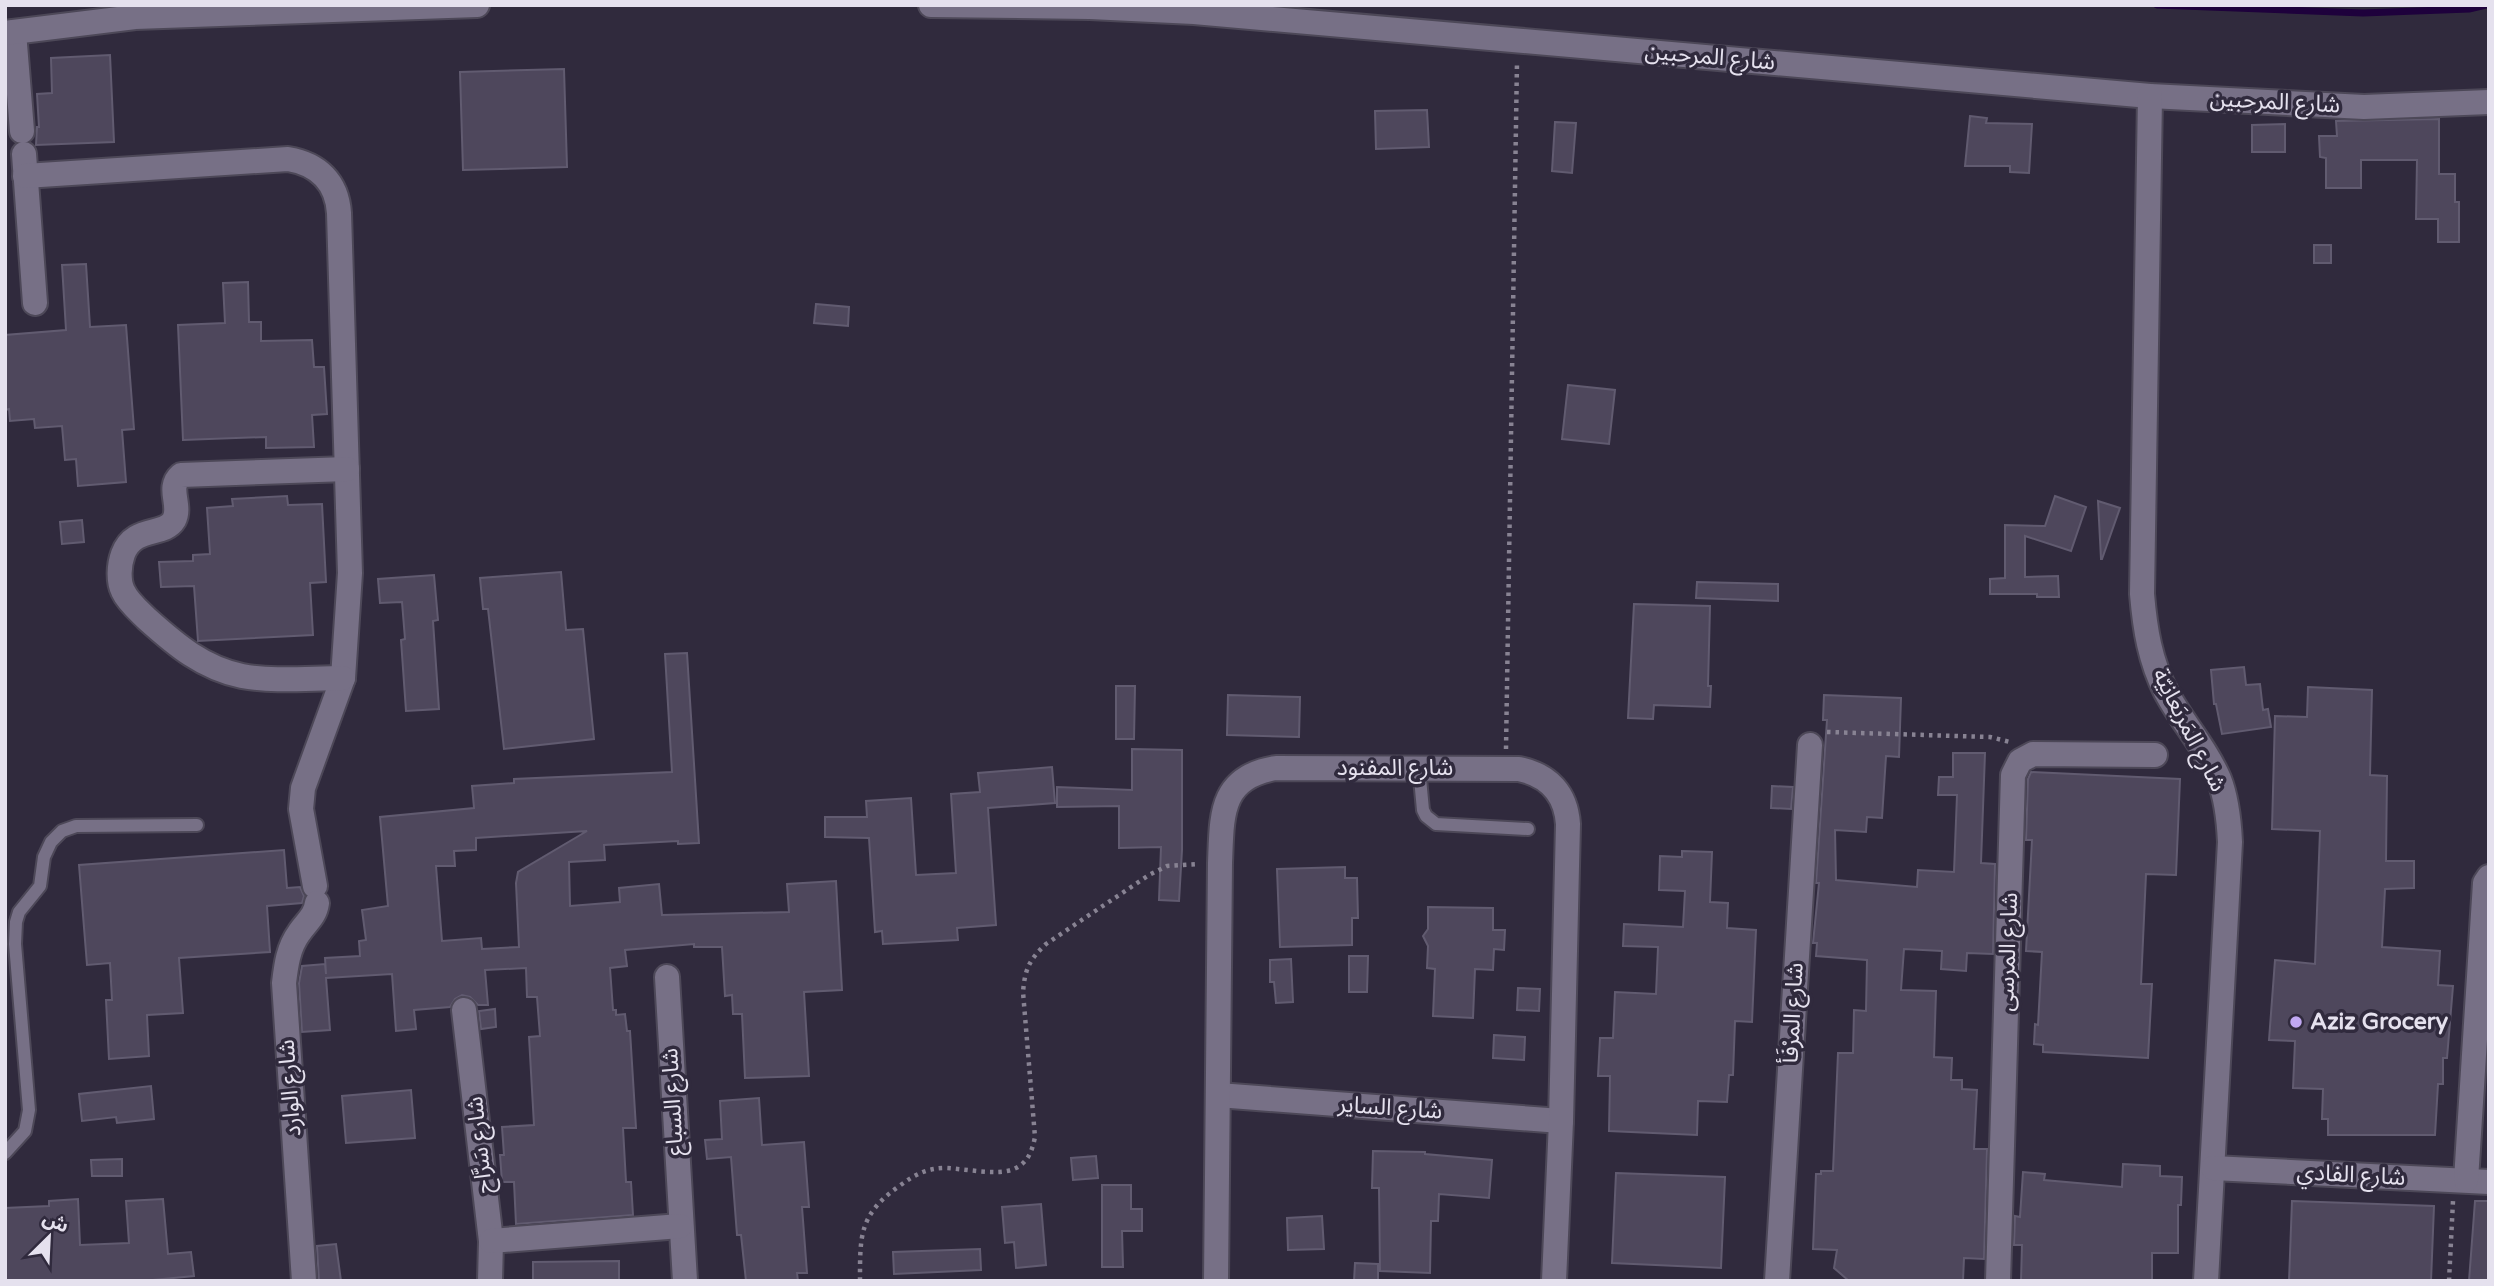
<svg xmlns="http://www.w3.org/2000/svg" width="2494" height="1286" font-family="'Varela Round','Noto Sans Arabic',sans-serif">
<rect width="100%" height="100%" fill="#302a3d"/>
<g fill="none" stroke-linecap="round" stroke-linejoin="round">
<path stroke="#1e013c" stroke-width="7" d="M2157,5L2363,13L2469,9L2486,5"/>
</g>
<g fill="#4e475c" stroke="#615b70" stroke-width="2" fill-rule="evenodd">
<path d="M110,55L114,142L36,145L37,127H39L37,94L52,93L51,58Z"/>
<path d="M564,69L567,167L463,170L460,72Z"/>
<path d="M1427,110L1429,147L1376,149L1375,111Z"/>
<path d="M1970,116L1987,118L1986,123L2032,124L2029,173L2010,172V166H1965Z"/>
<path d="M2439,119V174H2455V202H2459V242H2438V219H2416L2417,160H2361V188H2326V158L2320,157L2319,136H2337L2336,121Z"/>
<path d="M1555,122L1576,123L1572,173L1552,171Z"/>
<path d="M2285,124V152H2252V125Z"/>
<rect x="2314" y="245" width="17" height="18"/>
<path d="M86,264L90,327L126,325L134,429L122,430L126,482L78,486L76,459L65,460L62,426L35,428L34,419L10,421L9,409L5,410V335L66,330L62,265Z"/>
<path d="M248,282L249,322H261V341L312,340L314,367H324L327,414L312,415L314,447L266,448V437L183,440L178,325L225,323L223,283Z"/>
<path d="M816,304L849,307L848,326L814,323Z"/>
<path d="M1568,385L1615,390L1609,444L1562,439Z"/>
<path d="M287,496L288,505L322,504L326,582L310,583L313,635L198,641L194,586L161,587L159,562L193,561V555L210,554L207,508L233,506L232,499Z"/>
<path d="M2055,496L2086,507L2071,551L2025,536V577L2058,576L2059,597H2037V594H1990V579L2005,578V525L2045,526Z"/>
<path d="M2098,501L2120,508L2102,559H2101Z"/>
<path d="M82,520L84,542L62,544L60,522Z"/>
<path d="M561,572L566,630L583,629L594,739L504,749L488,609H483L480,578Z"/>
<path d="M434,575L438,620L433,621L439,709L406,711L401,640L405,639L402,602L380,603L378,579Z"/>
<path d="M1697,582L1778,584V601L1696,598Z"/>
<path d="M1634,604L1710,606L1708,686H1711L1710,707L1654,705L1653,719L1628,718Z"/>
<path d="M687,653L699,843L678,844V841L604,845L605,860L569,862L570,906L620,902L619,888L659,884L662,915L789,912L787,884L836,881L842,990L804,992L809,1076L745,1078L742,1014H733L732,995L725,996L722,947H694V944L625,950L627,966L610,968L613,1010H616V1015L625,1014L627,1031H630L636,1128H623L626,1182H631L633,1215L516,1224L514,1182H502L500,1155H504L502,1127L534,1125L529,1037L540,1036L537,997H527L526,968L485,970L488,1005H478L470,997L462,995L455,999L450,1007L414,1010L416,1029L396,1031L392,974L326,978L330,1030L302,1032L299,983L302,966L325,964L326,974L325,958L360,956L359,941L366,940L362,910L388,906L380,817L474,808L472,786L514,783V779L672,772L665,654ZM587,831L518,872L516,883L519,947L482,949L481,938L442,941L436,866H455L454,851L476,850V838Z"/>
<path d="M2244,667L2246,685L2260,684L2263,710L2268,709L2271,727L2222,734L2216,704H2214L2211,670Z"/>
<path d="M1116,686H1135L1134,739H1116Z"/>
<path d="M2308,687L2372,690L2370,775L2387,776L2386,861H2414V888L2385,889L2382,947L2440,951L2438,985L2453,986L2447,1058H2443V1084H2438L2435,1135H2328V1119H2322L2323,1089L2293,1088L2295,1041L2269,1040L2275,960L2315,964L2320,831L2272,829L2275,716L2307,717Z"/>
<path d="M1228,695L1300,697L1299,737L1227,735Z"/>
<path d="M1824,695L1901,698L1899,757L1886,756L1882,818L1867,817L1866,832L1835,830L1836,880L1917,887L1918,870L1954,872L1957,795H1938L1939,777H1953V753H1985L1981,863L1995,864L1993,954L1967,953L1966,971L1941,969L1942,951L1904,949L1901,990L1936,991L1934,1057L1952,1058L1951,1080H1962V1089L1977,1090L1974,1149H1987L1984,1259L1964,1258L1963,1281H1849L1834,1268L1837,1250L1813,1249L1816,1174H1821V1171H1833L1838,1053H1853L1854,1010L1866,1011L1867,960L1816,956L1817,943H1813L1819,883H1816L1827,720H1823Z"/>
<path d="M1132,749L1182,750V850L1179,901L1159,900L1161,847L1119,848V806L1057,807V787L1132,790Z"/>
<path d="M1052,767L1055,803L988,808L996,925L957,928L958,940L883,944L882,931L875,932L869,838L825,837V817H867L866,801L911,798L916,875L956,873L951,794L980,792L978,773Z"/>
<path d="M2031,772L2180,779L2176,875L2146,874L2141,984H2152L2148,1058L2043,1052V1045L2034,1044L2035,1024L2038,1025L2042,952L2026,951L2032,840H2026L2028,779Z"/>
<path d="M1772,786L1793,787L1791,809L1771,808Z"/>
<path d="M284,850L287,888L300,887L304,896L302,903L267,906L270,952L179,958L183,1013L147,1015L149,1056L109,1059L106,1000H112L110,963L87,965L79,865Z"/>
<path d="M1682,851L1712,852L1710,902L1728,903L1727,928L1756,930L1752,1022L1735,1021L1733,1075H1729L1727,1102L1698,1101L1697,1135L1609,1131L1610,1076H1598L1600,1038H1613L1615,992L1656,994L1658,947L1623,946L1624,924L1683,927L1685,891L1659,890L1660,856L1682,857Z"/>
<path d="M1345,867V878H1357L1358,918H1352V945L1280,947L1277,869Z"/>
<path d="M1428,907L1493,908V930H1505L1504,950L1494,949L1493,970L1475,969L1473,1018L1433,1016L1435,969L1427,968L1428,946L1423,936L1428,929Z"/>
<path d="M1349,956H1368L1367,992H1349Z"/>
<path d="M1291,959L1293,1002L1276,1003L1274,982H1270V960Z"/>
<path d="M1518,988L1540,989L1539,1011L1517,1010Z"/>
<path d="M495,1009L496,1027L481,1029L479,1011Z"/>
<path d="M1494,1035L1525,1037L1524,1060L1493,1058Z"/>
<path d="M151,1086L154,1119L117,1123L116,1117L82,1121L79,1094Z"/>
<path d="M411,1090L415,1138L346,1143L342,1096Z"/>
<path d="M759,1098L762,1145L804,1142L809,1207H802L807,1273H797L798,1281H746L741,1235H737L731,1157L707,1159L705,1140L722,1139L720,1101Z"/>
<path d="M1373,1151L1425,1152V1154L1492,1160L1489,1198L1439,1194L1438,1221H1431L1430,1273L1380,1271L1379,1188H1372Z"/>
<path d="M1096,1156L1098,1178L1073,1180L1071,1158Z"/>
<path d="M122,1159V1176H92L91,1160Z"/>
<path d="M2123,1164L2160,1166V1176L2182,1177L2181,1205H2178V1253H2152V1281H2021L2022,1245H2014L2015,1216L2020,1217L2023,1172L2045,1174L2044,1180L2122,1187Z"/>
<path d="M1616,1173L1725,1177L1721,1268L1612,1263Z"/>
<path d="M1102,1185H1131V1209H1142V1231H1122L1123,1267H1102Z"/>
<path d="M78,1199L80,1245L129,1243L126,1201L163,1199L168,1254L191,1252L194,1276L142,1281H5V1208L49,1206V1201Z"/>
<path d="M2292,1201L2434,1206L2431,1281H2289Z"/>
<path d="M2475,1201H2489V1281H2469Z"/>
<path d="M1041,1204L1046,1265L1016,1268L1014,1242L1005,1243L1002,1207Z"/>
<path d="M1322,1216L1324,1249L1288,1250L1287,1218Z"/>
<path d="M336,1244L341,1281H319L317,1246Z"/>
<path d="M980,1249L981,1270L894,1274L893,1252Z"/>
<path d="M619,1261V1281H533V1262Z"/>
<path d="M1355,1263L1378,1264V1281H1354Z"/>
</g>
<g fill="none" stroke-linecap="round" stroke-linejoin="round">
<g stroke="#4d4858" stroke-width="16">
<g id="service">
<path d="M1419,768L1423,810L1426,816L1436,824L1528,829"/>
<path d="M5,1153L25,1131L29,1110L15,944L16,922L19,912L40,886L44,857L51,842L62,831L76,826L197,825"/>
</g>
</g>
<g stroke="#4d4858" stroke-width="28">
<g id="minor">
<path d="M931,5L1090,7L1194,12L2150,96L2364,107L2489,102"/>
<path d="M14,32L22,131"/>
<path d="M5,33L135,17L477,5"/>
<path d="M2150,96L2142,594C2145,629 2150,661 2166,692C2182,722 2206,748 2219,779C2227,799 2229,821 2230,842L2206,1281"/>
<path d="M24,154L35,303"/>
<path d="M25,176L288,159C318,164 337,182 339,213L350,573L343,678L303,788L301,809L315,886"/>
<path d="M343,678C310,678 274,682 242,676C203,668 176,645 147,619C139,611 128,602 123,591C118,581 119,565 123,554C134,525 164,537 174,520C182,505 166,488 181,475L347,469"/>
<path d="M667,977L685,1281"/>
<path d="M464,1010L491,1241L490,1281"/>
<path d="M1218,1095L1561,1121"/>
<path d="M2213,1168L2489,1182"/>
<path d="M2466,1180L2485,883L2489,877"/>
<path d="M491,1241L680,1226"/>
<path d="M304,1281L284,983C286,966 288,948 299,933C306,922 315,917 317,903"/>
<path d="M1216,1281L1220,863C1222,816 1219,777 1276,768L1519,769C1549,775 1566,794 1568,824L1561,1121L1554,1281"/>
<path d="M1777,1281L1810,745"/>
<path d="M1998,1281L2013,775L2020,761L2033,754L2155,755"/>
</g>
</g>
<g stroke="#888393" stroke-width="4.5" stroke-dasharray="3.5 5" stroke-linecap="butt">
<path d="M1827,732L1990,737L2010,742"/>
<path d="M1506,749L1517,62"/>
<path d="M860,1281C860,1236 859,1215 898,1187C914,1175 926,1168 946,1168C965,1169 995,1175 1011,1170C1027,1165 1032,1152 1035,1137L1023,992C1025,969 1029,960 1046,944L1149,875L1167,866L1198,864"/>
<path d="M2449,1281L2453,1201"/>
</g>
<use href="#service" stroke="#777086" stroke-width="12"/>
<use href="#minor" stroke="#777086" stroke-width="24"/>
</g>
<circle fill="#c1a8f3" stroke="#302a3d" stroke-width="2.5" cx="2296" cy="1022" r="7"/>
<g text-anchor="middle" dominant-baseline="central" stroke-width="7" stroke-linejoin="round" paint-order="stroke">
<g font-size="23" fill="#e5e1ee" stroke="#302a3d">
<text transform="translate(1710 57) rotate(5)">شارع المرحبين</text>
<text transform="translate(2275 102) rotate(3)">شارع المرحبين</text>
<text transform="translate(2189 730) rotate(63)">شارع المَربَعانِيّة</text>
<text x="1395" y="768">شارع المفنود</text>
<text transform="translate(2008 952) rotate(-88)">شارع المرسى</text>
<text transform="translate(1793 1013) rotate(-87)">شارع المرْفَأ</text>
<text transform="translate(290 1088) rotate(-94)">شارع الوارد</text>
<text transform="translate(673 1102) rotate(-93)">شارع السباع</text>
<text transform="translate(1390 1108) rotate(4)">شارع الساير</text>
<text transform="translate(480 1145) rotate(-96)">شارع سَرَّاح</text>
<text transform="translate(2351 1175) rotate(3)">شارع الفادي</text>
</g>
<g font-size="23" font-weight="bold" fill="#e5e1ee" stroke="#302a3d" text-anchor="start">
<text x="2310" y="1022">Aziz Grocery</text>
</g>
</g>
<rect width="2494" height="1286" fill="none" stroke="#e5e1ee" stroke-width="14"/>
<g transform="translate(49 1237) rotate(24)" stroke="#302a3d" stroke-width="5" paint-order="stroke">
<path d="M0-5L12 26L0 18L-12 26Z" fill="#e5e1ee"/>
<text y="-10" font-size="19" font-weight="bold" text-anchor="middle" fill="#e5e1ee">ش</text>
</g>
</svg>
